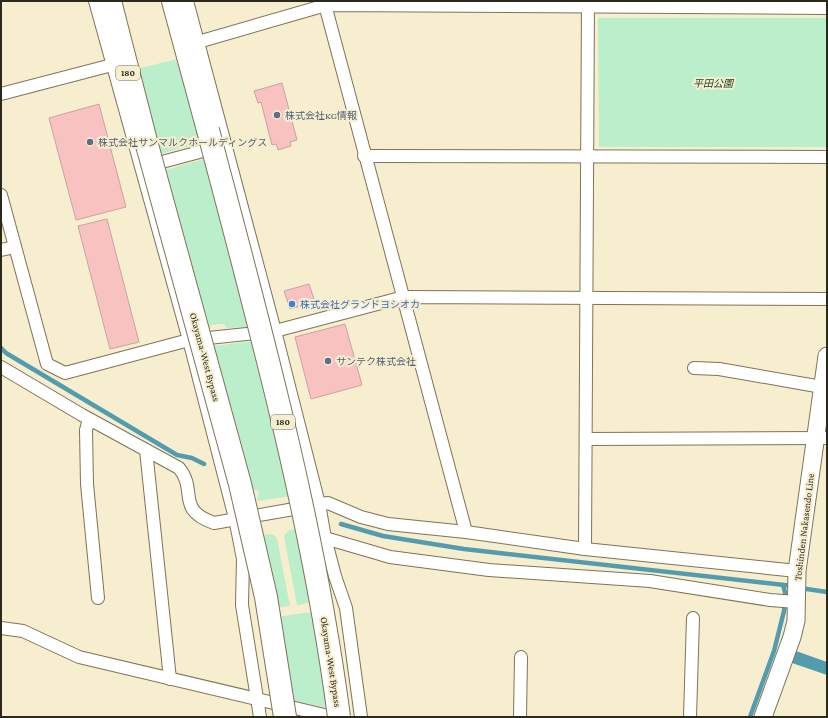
<svg xmlns="http://www.w3.org/2000/svg" width="828" height="718" font-family="'Crimson Pro','Noto Sans JP',serif">
<rect width="100%" height="100%" fill="#f7eecf"/>
<g fill="#bbeeca">
<path d="M598,18H827V147H599Z"/>
<path d="M178,59L200,143L160,154L136,69Z"/>
<path d="M204,159L251,327L227,328L224,324L211,325L209,331L165,170Z"/>
<path d="M254,341L291,496L257,501L259,491L252,489L213,346Z"/>
<path d="M301,528L315,602L297,605L284,536L289,530Z"/>
<path d="M270,534L274,535L277,539L290,606L275,608L259,535Z"/>
<path d="M318,611L333,709L289,700L276,617Z"/>
</g>
<path fill="#539caf" d="M796,651L827,662V675L792,663Z"/>
<g fill="none" stroke-linecap="round" stroke-linejoin="round">
<g stroke="#539caf" stroke-width="4.5">
<path d="M1,348L6,353L177,455L192,458L204,464"/>
<path d="M341,524L383,536L464,549L793,586"/>
<path d="M800,588L827,592"/>
<path d="M750,717L774,651L784,611L786,596L783,585"/>
</g>
</g>
<g fill="#f8c2c0" stroke="#c7a3a2">
<path d="M282,83L297,140L290,142L291,146L278,150L276,144L272,145L261,102L258,103L254,91Z"/>
<path d="M99,104L126,207L76,220L49,118Z"/>
<path d="M107,219L139,342L110,349L78,226Z"/>
<path d="M309,284L315,302L290,309L284,291Z"/>
<path d="M345,324L362,385L311,399L295,337Z"/>
</g>
<g fill="none" stroke-linecap="round" stroke-linejoin="round">
<g stroke="#7c7458" stroke-width="14">
<g id="street">
<path d="M95,1L189,340L235,518L243,559L242,605L260,717"/>
<path d="M187,1L275,331L319,504L325,538L335,576L346,608L361,717"/>
<path d="M324,1L466,532"/>
<path d="M198,42L326,5L827,8"/>
<path d="M1,94L112,65"/>
<path d="M364,156L827,157"/>
<path d="M147,166L218,147"/>
<path d="M1,195L47,364L65,373L189,340L275,331L404,297L827,299"/>
<path d="M1,250L15,247"/>
<path d="M1,367L82,415L179,468C198,491 175,509 214,523L328,503L361,517L388,524L466,532L585,549L797,571"/>
<path d="M694,368L719,369L822,387"/>
<path d="M89,419L86,430L87,484L98,598"/>
<path d="M586,439L827,438"/>
<path d="M146,450L170,679"/>
<path d="M325,538L390,557L489,570L650,581L770,600L797,602"/>
<path d="M585,549L588,1"/>
<path d="M1,628L23,631L79,657L333,717"/>
<path d="M520,717L521,657"/>
<path d="M690,717L693,618"/>
</g>
</g>
<g stroke="#7c7458" stroke-width="19">
<path id="secondary" d="M763,717L792,637L796,621L797,571L827,356"/>
</g>
<g stroke="#7c7458" stroke-width="24">
<g id="highway">
<path d="M110,1L147,145"/>
<path d="M173,1L208,130"/>
</g>
</g>
<use href="#street" stroke="#fff" stroke-width="12"/>
<use href="#secondary" stroke="#fff" stroke-width="17"/>
<use href="#highway" stroke="#fff" stroke-width="22"/>
<g stroke="#7c7458" stroke-width="24" stroke-linecap="butt">
<g id="highway-bridge">
<path d="M208,130C259,324 313,518 339,717"/>
<path d="M147,145L240,484L266,597L285,717"/>
</g>
</g>
<use href="#highway-bridge" stroke="#fff" stroke-width="22"/>
</g>
<g fill="#5c6f8a" stroke="#f7eecf" stroke-width="1.5">
<circle cx="277" cy="115" r="4"/>
<circle cx="90" cy="142" r="4"/>
<circle cx="328" cy="361" r="4"/>
</g>
<circle fill="#3f7fe0" stroke="#f7eecf" stroke-width="1.5" cx="292" cy="304" r="4"/>
<g text-anchor="middle" dominant-baseline="central" stroke-width="4" stroke-linejoin="round" paint-order="stroke">
<g fill="#f7eecf" stroke="#686352" stroke-width="1">
<rect x="116" y="66" width="24" height="14" rx="3"/>
<rect x="271" y="415" width="24" height="14" rx="3"/>
</g>
<g font-size="9" font-weight="bold" fill="#2b281c">
<text x="128" y="73">180</text>
<text x="283" y="422">180</text>
</g>
<g font-size="10" font-style="italic" fill="#123c23" stroke="#f7eecf">
<text x="713" y="83">平田公園</text>
</g>
<g font-size="10" fill="#4e5e75" stroke="#f7eecf" text-anchor="start">
<text x="285" y="115">株式会社KG情報</text>
<text x="98" y="142">株式会社サンマルクホールディングス</text>
<text x="336" y="361">サンテク株式会社</text>
</g>
<g font-size="10" fill="#366cbe" stroke="#f7eecf" text-anchor="start">
<text x="300" y="304">株式会社グランドヨシオカ</text>
</g>
<g font-size="10" fill="#2b281c" stroke="#f7eecf">
<text transform="translate(205 357) rotate(75)">Okayama-West Bypass</text>
<text transform="translate(804 527) rotate(-83)">Toshinden Nakasendo Line</text>
<text transform="translate(331 662) rotate(81)">Okayama-West Bypass</text>
</g>
</g>
<rect width="828" height="718" fill="none" stroke="#2b281c" stroke-width="4"/>
</svg>
